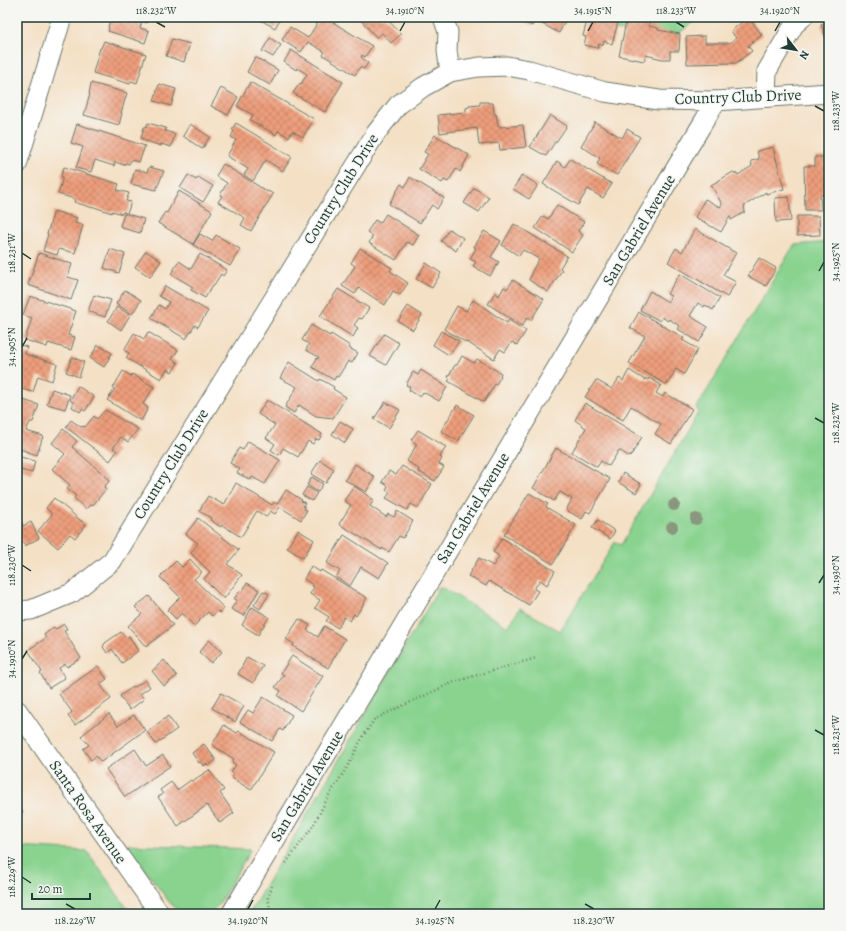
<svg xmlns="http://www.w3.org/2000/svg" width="846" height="931" font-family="Alegreya,serif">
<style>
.green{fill:#89d38f;stroke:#548862}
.building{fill:url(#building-cross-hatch)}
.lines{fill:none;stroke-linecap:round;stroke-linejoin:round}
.minor-casing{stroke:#6a7667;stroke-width:21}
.path{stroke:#6a7667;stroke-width:2.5;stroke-dasharray:1 3;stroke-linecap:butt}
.minor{stroke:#fff;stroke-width:19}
.tree{fill:#8a977f}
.ticks{fill:none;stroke:#1f3d34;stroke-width:1.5}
.labels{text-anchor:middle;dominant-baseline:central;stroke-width:3;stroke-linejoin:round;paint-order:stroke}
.street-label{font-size:16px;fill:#1f3d34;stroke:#f6f6f2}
.neatline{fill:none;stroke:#1f3d34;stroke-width:1.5}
.ticks-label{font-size:10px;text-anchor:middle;fill:#1f3d34}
</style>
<defs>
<pattern id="building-cross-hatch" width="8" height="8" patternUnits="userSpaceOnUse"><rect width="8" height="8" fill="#ee9e7b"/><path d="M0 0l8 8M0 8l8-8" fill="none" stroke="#c08266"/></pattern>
</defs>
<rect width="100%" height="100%" fill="#f6f6f2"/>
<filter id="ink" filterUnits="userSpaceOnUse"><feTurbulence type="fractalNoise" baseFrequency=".025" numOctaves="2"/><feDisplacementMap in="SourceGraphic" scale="8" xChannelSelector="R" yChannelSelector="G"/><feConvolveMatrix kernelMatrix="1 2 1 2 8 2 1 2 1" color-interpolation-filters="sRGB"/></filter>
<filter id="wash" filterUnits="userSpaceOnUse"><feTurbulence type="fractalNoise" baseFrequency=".012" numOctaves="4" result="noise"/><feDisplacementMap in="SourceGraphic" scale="16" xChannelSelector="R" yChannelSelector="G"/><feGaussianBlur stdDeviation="0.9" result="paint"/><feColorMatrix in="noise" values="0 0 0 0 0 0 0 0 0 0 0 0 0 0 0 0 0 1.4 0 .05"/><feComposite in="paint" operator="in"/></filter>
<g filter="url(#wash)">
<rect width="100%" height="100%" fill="#f4e0c5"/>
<g class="green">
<path d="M606,17H701L675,36L615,30Z"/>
<path d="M829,242V914H249L440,586L508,627L520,608L560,631L615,542L621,545L699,411L696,409L794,245Z"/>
<path d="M126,844L251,849L219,904L210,914H183L170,903Z"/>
<path d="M17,847L87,851L131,914H17Z"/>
</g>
<g id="blocks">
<g class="building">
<path d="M111,17H149L147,23L142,21L140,28L149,31L145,43L108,31L109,28L108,27Z"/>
<path d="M255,17H281L275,28Z"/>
<path d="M321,17H324L372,46L365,57L362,55L361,57L368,63L364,69L360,67L355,75L323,55L325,52L308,42L301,52L282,40L290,27L308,38Z"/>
<path d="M358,17H385L401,34L391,43L382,33L377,38Z"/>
<path d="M519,17H567L559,33L535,20L532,26L518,19Z"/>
<path d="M588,17H611L619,19L612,44L604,41L603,45L599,44L598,48L584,45L586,37L583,36Z"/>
<path d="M627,17H637L644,18V20L649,21V26L658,28V30L680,34L679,51H670V59H662L646,55L644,61L619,56Z"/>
<path d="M748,17L762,35L748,46L752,51L736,63L687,64L686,37L705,36V43H730L736,38L731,31Z"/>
<path d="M829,21V44L821,25Z"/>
<path d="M270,38L281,45L273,57L262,51Z"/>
<path d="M172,39L190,44L184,62L166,56Z"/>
<path d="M104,41L146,54L137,83L131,81L130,84L93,73L100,48H101Z"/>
<path d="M291,50L343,82L325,112L293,93L300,83L301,84L307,74L297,68L296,70L284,62Z"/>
<path d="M255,57L278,70L270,85L247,72Z"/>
<path d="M250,82L314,119L303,137L292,131L289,137L278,131L276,135L250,120L253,115L237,106Z"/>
<path d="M91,83L127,93L121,113H122L119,125L84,115L90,94H89Z"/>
<path d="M159,84L176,89L171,106L154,101Z"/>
<path d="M221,88L238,97L228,115L211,106Z"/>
<path d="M480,102H488V103H493L494,114H496L498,125L501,127L523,125L526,147L500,150L499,143L479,145L477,128L440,133L438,115L466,112V108L469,107V106L480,105Z"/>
<path d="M550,115L567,126L556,142H555L546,156L530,147Z"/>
<path d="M595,122L622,138L627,129L640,137L617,175L597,164L600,158L581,146Z"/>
<path d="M148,123L166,128L165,131L175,134L171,147L161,144V146L143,140V139L141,138L144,127H146Z"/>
<path d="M236,123L292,157L283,171L266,160L253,181L244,175L248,169L227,156L236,140L231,137L234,131L232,129Z"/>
<path d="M77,124L145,146L139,162L131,160L129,164L125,163L124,165L115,162L114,166L95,160L91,172L76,168L83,147L71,143Z"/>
<path d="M190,124L210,137L202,149L183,136Z"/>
<path d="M435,135L469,155L460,172L456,169L448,182L444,180L442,183L419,169L428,154L424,152Z"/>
<path d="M773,147L784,189L766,194V192L744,206L745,212L731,220L730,216L721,232L695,217L705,199L720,207L722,204L711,185L733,172L738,175L752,166L751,161L759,159L757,151Z"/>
<path d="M815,157H829V195H820L821,210H805L804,166H815Z"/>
<path d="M570,159L612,184L603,198L588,189L578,205L543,184L557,161L565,167Z"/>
<path d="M223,164L268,192V191L273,194L251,231L241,225L245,218L218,202L222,196L220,195L227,183L216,176Z"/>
<path d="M64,167L119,184L117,190L129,193L126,201L131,202L127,214L144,219L140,233L122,228V227L120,226L124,214L125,215L126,213L123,212L122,214L112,211V213L94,207L93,208L74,202L75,199L58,194L63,177L61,176Z"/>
<path d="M149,167L164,171L156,190L131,184L135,169L147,172Z"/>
<path d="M188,175L196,180L198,177L213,186L203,202L180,188Z"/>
<path d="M522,175L538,185L529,199L513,189Z"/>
<path d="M410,177L444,198L437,209L432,205L420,223L389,204L401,184L405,187Z"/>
<path d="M474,188L489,197L479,212L464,203Z"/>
<path d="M179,191L212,211L193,244L158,223L165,212L167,213Z"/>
<path d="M789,197L791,221L776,222L775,198Z"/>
<path d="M557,205L584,222L578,231L583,235L572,252L535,228L543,216L548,219Z"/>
<path d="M54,211L77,218L75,223L83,225L75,253L59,249L57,255L43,251L48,234H47Z"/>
<path d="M386,214L419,235L413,245L407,242L396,260L369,243L373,236L367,232L375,220L380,223Z"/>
<path d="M797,216H819L820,235L797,236Z"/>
<path d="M514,224L567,256L560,268L562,270L548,292L529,280L532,274L531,273L539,259L523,250L519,256L502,245Z"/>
<path d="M449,229L463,238L456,251L441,241Z"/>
<path d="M695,229L736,253L723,275L736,282L727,297L668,262L676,248L682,252Z"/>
<path d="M484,231L501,241L491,257L499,262L490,276L473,266L476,262L470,259L476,248L474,247Z"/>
<path d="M200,234L212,241L216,235L240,249L230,266L193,245Z"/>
<path d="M360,248L392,268L390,271L408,283L400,295L393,291L385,305L359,288L355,294L342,286L355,266L351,263Z"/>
<path d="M110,249L125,254L119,273L104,268Z"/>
<path d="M146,251L161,261L150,277L135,267Z"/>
<path d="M39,253L72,264L68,277L78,280L71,300L28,285Z"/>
<path d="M200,254L227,270L223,276L221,274L214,285H213L205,298L191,290L193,287L171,274L179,261L191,269Z"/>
<path d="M759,258L776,268L766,286L748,276Z"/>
<path d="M426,263L441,273L432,288L416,279Z"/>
<path d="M680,274L720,298L713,310L705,305L704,307L698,303L690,316L708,327L699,342L678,329L680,326L669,319L668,321L662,317L660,321L640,310L650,291L668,302L671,296L667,294Z"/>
<path d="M513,280L544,299L531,320L527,318L522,326L488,304L495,292L499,296L504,287L507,289Z"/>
<path d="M165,286L208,311L198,327L195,325L186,339L151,318L159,305L165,309L169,302L159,296Z"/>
<path d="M338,289L369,308L362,319L359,318L354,325L358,328L353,337L320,316Z"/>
<path d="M125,290L141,300L132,314L116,304Z"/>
<path d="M94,295L111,300L105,317L88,311Z"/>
<path d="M30,296L76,311L68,335L75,337L71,350L48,343L47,347L25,340L32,318L23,315Z"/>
<path d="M473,300L507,323L509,320L526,331L517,345L512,342L505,352L500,349L494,359L467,342V343L444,329L457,306L466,311Z"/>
<path d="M408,306L422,315L413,330L398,321Z"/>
<path d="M117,307L130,315L121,330L108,321Z"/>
<path d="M639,312L684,338L682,340L698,349L684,374L676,369L667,385L629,363L645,336L630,328Z"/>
<path d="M311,325L330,336L331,334L350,346L349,348L358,353L352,363L348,361L338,377L336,376L334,380L312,367L317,358L318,359L319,357L306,350L309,344L302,340Z"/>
<path d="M441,331L459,341L449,355L433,345Z"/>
<path d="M148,332L178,350L172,359L178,363L172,372L167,369L161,379L126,358L129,353L124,350L134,333L144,339Z"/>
<path d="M384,334L399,343L386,365L370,356Z"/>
<path d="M17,344L27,347L25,354L57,364L52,381L38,376L33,392L17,388Z"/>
<path d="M98,345L112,353L104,367L90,358Z"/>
<path d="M462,356L474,363L477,359L501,373L500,375L501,376L496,384H495L484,402L448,381L450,379L448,377L455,365H457Z"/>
<path d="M72,357L84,362L79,377L66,372Z"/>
<path d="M289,362L319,381L320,379L334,387L333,389L346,397L333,418L316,416L299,405L294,413L285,407L297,387L280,378Z"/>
<path d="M421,370L447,387L439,401L423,392L420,397L409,390L410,387L406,385L413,372L418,375Z"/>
<path d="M629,370L645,380V378L648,380L649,378L661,385L656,393L663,397L665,393L692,409L671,444L655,434L661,424L631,406L623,420L585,397L596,380L612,389L619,378L623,381Z"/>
<path d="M123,371L131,376L132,374L154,387L143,404L148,408L141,421L107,400L115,389L113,388Z"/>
<path d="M78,386L94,397L85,411L82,409L80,412L72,407L74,403L70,400Z"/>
<path d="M52,389L70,395L65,409L47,404Z"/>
<path d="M17,398L39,405L33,422H30L26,431L43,436L37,455L17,448Z"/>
<path d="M267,400L322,434L319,440L316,439L313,444L308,441L298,457L283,448L279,455L271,450L275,444L266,438L275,425L258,414Z"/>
<path d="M385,402L400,410L389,428L374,419Z"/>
<path d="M585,403L642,437L630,457L619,450L609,466L601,461L597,467L572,452L586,428L575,420Z"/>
<path d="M457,405L474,415L458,441L441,431Z"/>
<path d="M105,410L138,429L128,442L121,437L113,448L117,451L110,461L66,427L71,420L81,427L84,426L85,427L94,416L97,419Z"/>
<path d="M340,421L353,429L345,443L332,434Z"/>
<path d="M63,429L77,441L72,447L110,480L104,487L106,489L92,506L90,505L86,509L74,498L76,496L67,489L70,485L52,469L65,454L52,443Z"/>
<path d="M418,430L446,447L440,457L442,458L439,464L444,467L435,481L418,471L419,469L407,461L417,444L411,440Z"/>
<path d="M248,441L280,460L265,484L252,477L251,480L237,473L240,469L230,463L239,448L243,450Z"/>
<path d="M556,448L610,479L590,513L586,511L582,519L566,510L572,499L560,492L554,501L533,488Z"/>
<path d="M17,456L35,461L32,473L17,469Z"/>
<path d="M320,460L334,469L326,483L311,474Z"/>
<path d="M355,464L375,477L366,492L345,480Z"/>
<path d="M402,466L432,484L418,508L411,504L407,510L386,498L390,493L386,490L388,486L382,482L389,471L396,475Z"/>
<path d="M623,473L641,484L636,493L618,482Z"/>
<path d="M312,477L323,484L318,492L307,485Z"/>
<path d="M236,483L272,505L274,502L277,504L286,490L302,500L301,501L305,503L303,506L305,507L304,509L307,510L301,520L280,507L275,514L270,511L266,517L257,511L241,537L222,525L221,527L210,520L211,518L199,511L208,496L224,505Z"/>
<path d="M354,486L374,500L370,506L386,517L388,514L394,517L397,511L413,521L403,538L399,536L389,552L382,548V550L339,524L351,505L344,501Z"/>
<path d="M307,487L317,493L312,501L302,495Z"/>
<path d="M529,493L548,504L546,507L576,525L553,564L504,535Z"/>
<path d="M54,498L86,525L75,538L70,534L58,548L38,531L52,514L46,508Z"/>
<path d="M19,518L23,526L31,522L39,538L25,546L17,532V519Z"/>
<path d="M198,518L239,550L227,564L242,575L224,599L204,579L210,572L191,553L198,543L186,534Z"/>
<path d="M598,520L615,531L610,539L592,528Z"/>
<path d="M298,530L314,540L303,558L287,548Z"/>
<path d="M344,535L388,563L379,578L361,567L350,586L336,577L340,571L327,563Z"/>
<path d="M502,538L555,571L547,585L540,580L534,589L538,591L529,605L489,581L486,586L468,576L479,558L493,566L499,556L493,552Z"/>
<path d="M190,559L202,572L194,579L224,608L220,613L218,611L212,616L208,612L194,626L182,613L176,619L167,610L180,597L160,577L176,561L182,567Z"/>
<path d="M311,566L320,572L321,570L367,598L356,616L354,614L350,621L344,617L338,628L326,621L329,617L315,608L320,600L310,594L314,587L312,586L313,585L304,579Z"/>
<path d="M247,583L259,590L244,616L231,609L237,600L234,599L240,591L242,592Z"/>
<path d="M263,591L269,594L260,609L254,605Z"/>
<path d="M149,596L173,625L146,647L128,626L142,614L135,607Z"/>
<path d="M252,607L269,617L258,635L242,625Z"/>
<path d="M299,619L310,625L307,630L318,637L324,626L345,639L328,668L293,646L294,644L286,639Z"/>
<path d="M64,624L67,629L64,631L81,658L67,667L65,664L59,668L65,678L49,688L40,673L42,672L28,650L46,638L44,635L54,627L56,629Z"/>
<path d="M121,632L126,638L129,636L138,651L122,663L112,649L107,653L103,647L105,643Z"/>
<path d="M209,640L222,652L211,663L199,652Z"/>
<path d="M292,656L323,676L301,711L278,696L281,691L275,687L284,675L281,673Z"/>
<path d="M247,657L263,666L253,683L238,674Z"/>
<path d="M164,660L177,676L164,686L152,671Z"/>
<path d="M98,666L107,679L100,684L111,699L75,725L68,716L72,712L59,694Z"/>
<path d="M145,680L150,687L140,694L144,699L130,710L120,696L134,686L135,687Z"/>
<path d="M221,693L244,706L235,722L212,708Z"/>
<path d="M263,697L292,715L283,731L280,729L272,741L240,722L248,710L253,713Z"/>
<path d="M109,714L118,726L134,715L145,730L101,762L96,756L91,760L83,749L89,745L81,736Z"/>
<path d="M168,716L177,729L156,744L147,732Z"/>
<path d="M224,725L237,733L239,731L274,752L251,790L232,778L234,774L231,772L236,765L232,762L234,759L212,745Z"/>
<path d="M204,744L216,760L208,766L206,764L204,766L200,762L199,763L192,753Z"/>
<path d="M135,749L146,766L163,755L170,766L125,797L106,769Z"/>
<path d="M209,770L224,790L220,793L234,813L220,823L207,805L178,826L158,797L163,794L160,790L171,782L177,790L191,780L192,781Z"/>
<path d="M17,797L21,803L18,805L23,812L17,817Z"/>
</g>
</g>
</g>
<g filter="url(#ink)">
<use href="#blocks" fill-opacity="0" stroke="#6a7667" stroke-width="1"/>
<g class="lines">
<defs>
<g id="minor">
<path d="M443,17L448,32L447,51L450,72"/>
<path d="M766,97L767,71L794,25L803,17"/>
<path d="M17,165L62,17"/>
<path d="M17,611L31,610L72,593L112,561L376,133L398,105L423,87L450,72L479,67L507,66L529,70L605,92L659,100L716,101L829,93"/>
<path d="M17,710L160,914"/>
<path d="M231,914L716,101"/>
</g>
</defs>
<use href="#minor" class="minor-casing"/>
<g class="path">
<path d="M286,863L313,826L329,795L348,766L362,738L374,720L385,714L454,682L536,658"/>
<path d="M271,914L268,898L272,886"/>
</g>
<use href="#minor" class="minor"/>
</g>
<g class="tree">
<circle cx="674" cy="505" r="6"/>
<circle cx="696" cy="519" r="6"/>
<circle cx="672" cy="527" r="6"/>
</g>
</g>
<path class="ticks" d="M156,22L165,27M676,22L684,27M400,31L405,22M588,31L593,22M775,31L780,22M815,106L824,111M22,253L31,259M819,271L824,262M22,347L27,338M815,418L824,423M22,565L31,571M819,583L824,575M22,659L27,651M815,730L824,735M22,877L31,883M66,904L75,909M585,904L594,909M248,909L253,900M435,909L440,900"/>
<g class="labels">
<g class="street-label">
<text transform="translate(738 97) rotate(-2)">Country Club Drive</text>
<text transform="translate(341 189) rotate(-58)">Country Club Drive</text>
<text transform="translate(639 230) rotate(-59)">San Gabriel Avenue</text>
<text transform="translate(171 464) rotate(-58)">Country Club Drive</text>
<text transform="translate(473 508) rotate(-59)">San Gabriel Avenue</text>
<text transform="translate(307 786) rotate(-59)">San Gabriel Avenue</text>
<text transform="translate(88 812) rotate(55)">Santa Rosa Avenue</text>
</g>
</g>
<rect width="846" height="931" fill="none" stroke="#f6f6f2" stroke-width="44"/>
<g transform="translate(796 50) rotate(121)" stroke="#f6f6f2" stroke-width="3" paint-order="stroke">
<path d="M0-3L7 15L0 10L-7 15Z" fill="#1f3d34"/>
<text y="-6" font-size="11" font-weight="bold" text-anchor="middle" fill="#1f3d34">N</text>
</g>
<path d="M32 893v6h58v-6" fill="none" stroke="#1f3d34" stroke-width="2"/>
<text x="38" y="893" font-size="12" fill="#1f3d34" stroke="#f6f6f2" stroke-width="3" paint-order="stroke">20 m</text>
<rect x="22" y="22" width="802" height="887" class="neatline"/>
<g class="ticks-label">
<text x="156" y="14">118.232°W</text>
<text x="405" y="14">34.1910°N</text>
<text x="593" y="14">34.1915°N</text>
<text x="676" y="14">118.233°W</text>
<text x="780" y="14">34.1920°N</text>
<text transform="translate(835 111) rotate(-90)" y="4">118.233°W</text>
<text transform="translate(11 253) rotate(-90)" y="4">118.231°W</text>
<text transform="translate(835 262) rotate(-90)" y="4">34.1925°N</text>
<text transform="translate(11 347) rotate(-90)" y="4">34.1905°N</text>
<text transform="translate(835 423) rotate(-90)" y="4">118.232°W</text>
<text transform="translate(11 565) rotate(-90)" y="4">118.230°W</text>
<text transform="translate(835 575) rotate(-90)" y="4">34.1930°N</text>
<text transform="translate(11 659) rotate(-90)" y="4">34.1910°N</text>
<text transform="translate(835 735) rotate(-90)" y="4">118.231°W</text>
<text transform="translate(11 877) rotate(-90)" y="4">118.229°W</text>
<text x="75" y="924">118.229°W</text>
<text x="248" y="924">34.1920°N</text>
<text x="435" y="924">34.1925°N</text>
<text x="594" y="924">118.230°W</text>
</g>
</svg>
